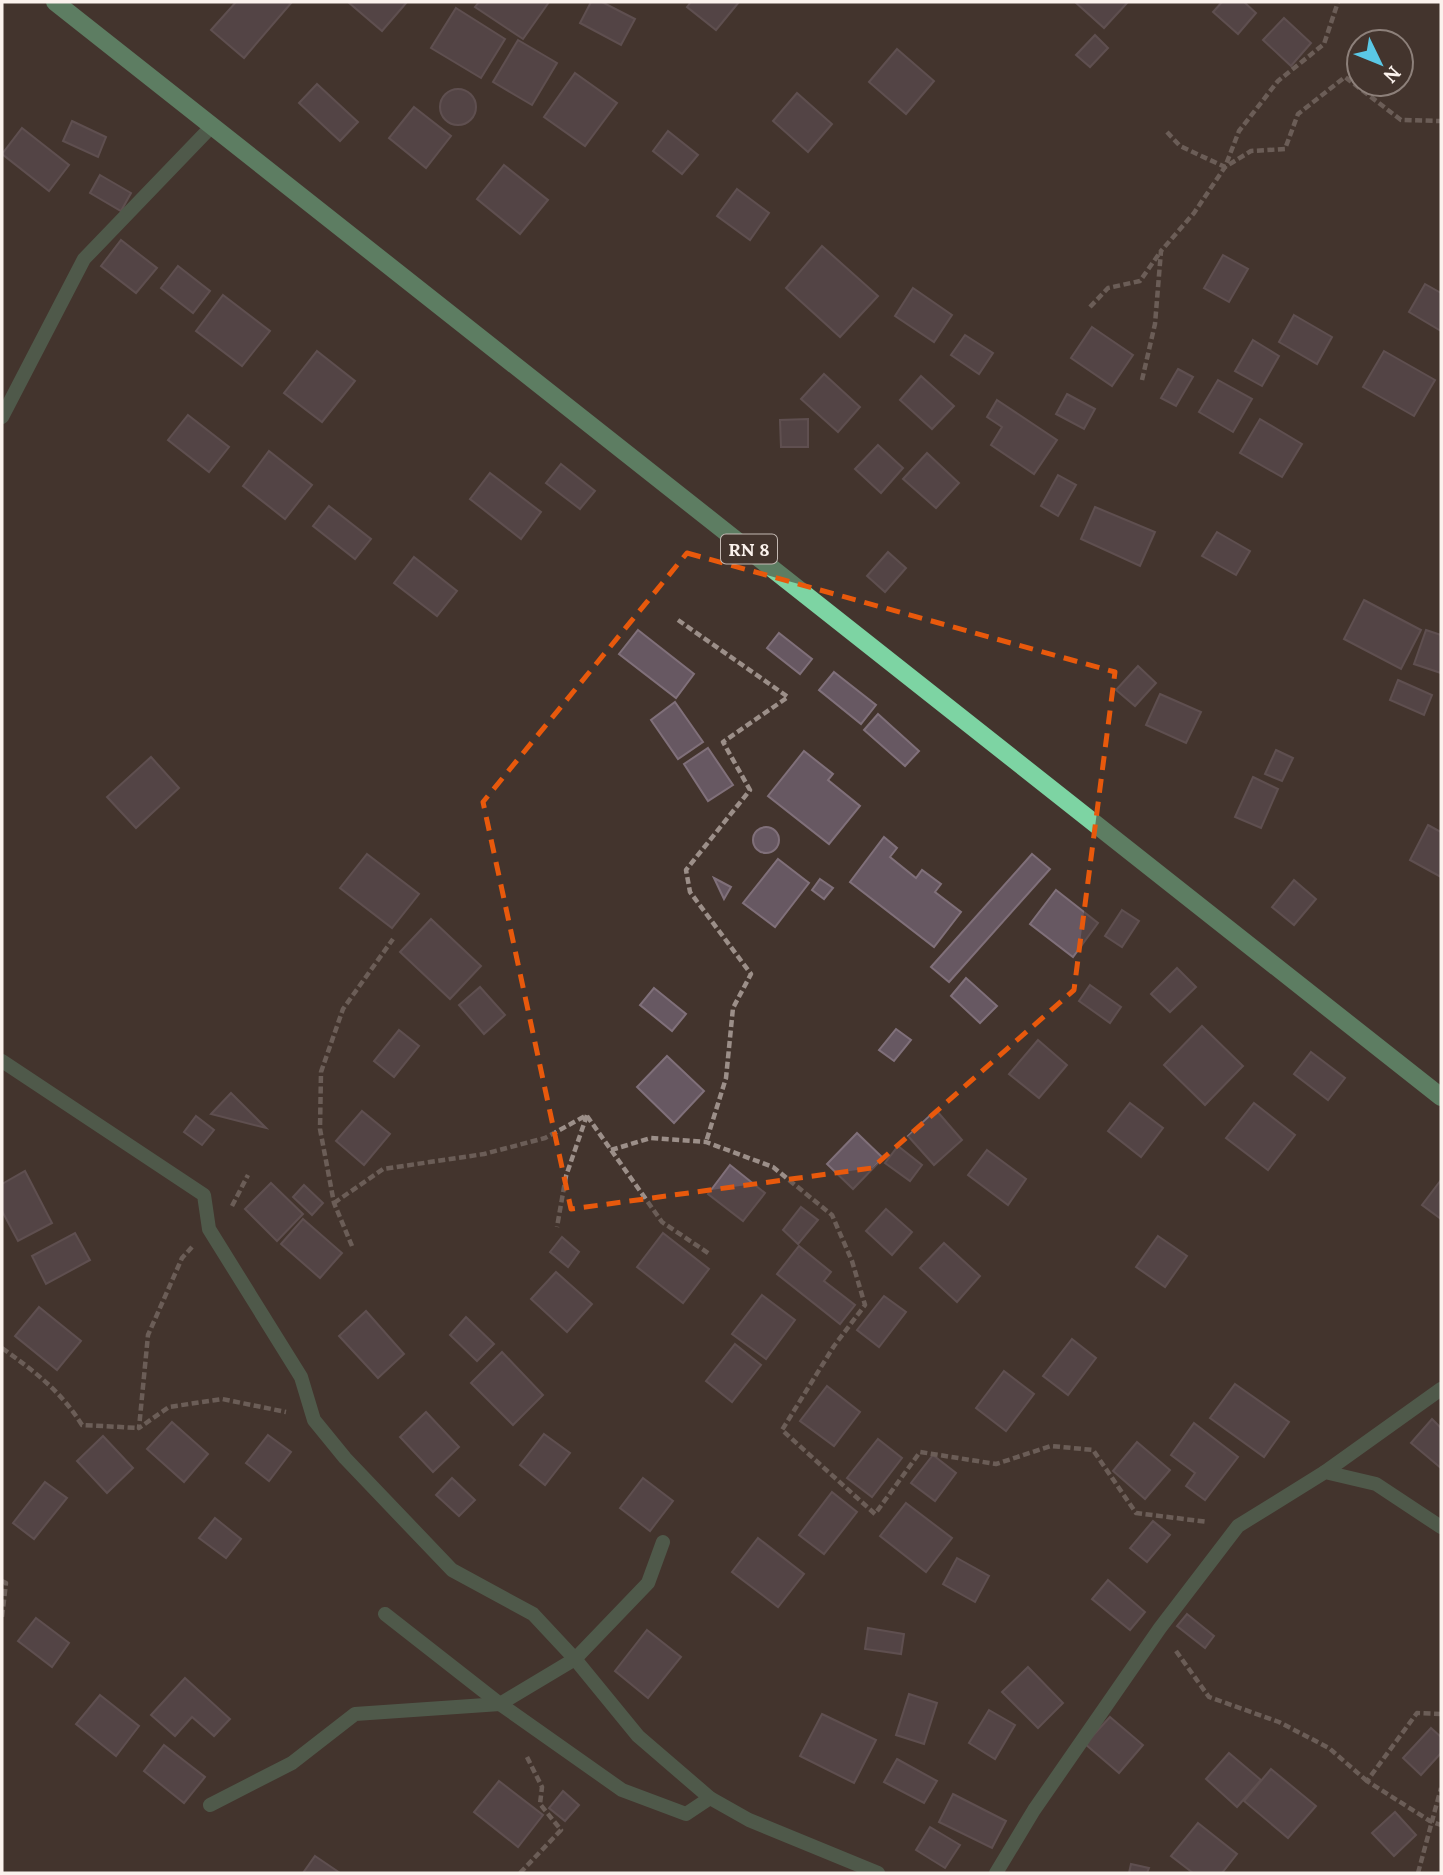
<svg xmlns="http://www.w3.org/2000/svg" width="1443" height="1875" font-family="Lora,serif">
<style>
.building{fill:#675862;stroke:#80707a;stroke-width:2}
.lines{fill:none;stroke-linecap:round;stroke-linejoin:round}
.path{stroke:#9c8f89;stroke-width:4.5;stroke-dasharray:7 3.5;stroke-linecap:butt}
.street{stroke:#5e866e;stroke-width:14}
.primary{stroke:#7dd4a3;stroke-width:18}
.marked{fill:none;stroke:#e8590c;stroke-width:5;stroke-dasharray:14 9;stroke-linejoin:round}
.labels{text-anchor:middle;dominant-baseline:central;stroke-width:5;stroke-linejoin:round;paint-order:stroke}
.shield{fill:#43342d;stroke:#c4b9b3;stroke-width:2}
.shield-label{font-size:18px;font-weight:bold;fill:#fbf2ed}
</style>
<rect width="100%" height="100%" fill="#43342d"/>
<g class="building">
<path d="M236,2H292L244,58L211,30Z"/>
<path d="M348,2H407L382,31Z"/>
<path d="M479,2H549L523,39L475,7Z"/>
<path d="M591,2H602L635,19L621,45L580,23Z"/>
<path d="M691,2H739L716,30L687,7Z"/>
<path d="M1075,2H1128L1104,28Z"/>
<path d="M1222,2H1244L1256,13L1238,34L1213,12Z"/>
<path d="M456,8L505,39L481,78L431,48Z"/>
<path d="M1284,18L1311,43L1291,66L1263,40Z"/>
<path d="M1095,35L1108,48L1090,67L1076,55Z"/>
<path d="M518,40L557,63L532,105L493,82Z"/>
<path d="M897,49L934,81L906,114L869,82Z"/>
<path d="M575,73L617,103L585,146L544,117Z"/>
<path d="M317,84L358,122L340,141L299,103Z"/>
<circle cx="458" cy="107" r="18"/>
<path d="M797,93L832,124L808,152L773,121Z"/>
<path d="M414,107L451,136L426,168L389,138Z"/>
<path d="M72,121L106,137L98,157L63,141Z"/>
<path d="M22,128L69,165L49,191L2,154Z"/>
<path d="M668,131L698,155L682,174L653,151Z"/>
<path d="M504,165L548,200L520,234L477,199Z"/>
<path d="M100,175L131,193L121,211L90,193Z"/>
<path d="M737,189L769,213L750,240L717,216Z"/>
<path d="M121,240L157,268L136,293L101,266Z"/>
<path d="M822,246L878,296L840,337L786,288Z"/>
<path d="M1223,255L1248,269L1229,302L1204,288Z"/>
<path d="M178,266L210,291L193,313L161,288Z"/>
<path d="M1425,284L1441,293V331L1409,312Z"/>
<path d="M913,288L952,315L934,342L895,316Z"/>
<path d="M223,295L270,331L242,366L196,331Z"/>
<path d="M1294,315L1332,337L1317,364L1279,342Z"/>
<path d="M1092,327L1133,355L1112,386L1071,358Z"/>
<path d="M965,335L993,353L979,374L951,355Z"/>
<path d="M1253,340L1279,356L1262,386L1235,371Z"/>
<path d="M317,351L355,381L322,422L284,393Z"/>
<path d="M1384,351L1435,380L1414,416L1363,387Z"/>
<path d="M1178,369L1193,377L1176,406L1161,398Z"/>
<path d="M824,374L860,407L838,432L801,399Z"/>
<path d="M921,376L954,406L932,429L900,400Z"/>
<path d="M1218,380L1252,399L1233,432L1199,412Z"/>
<path d="M1067,394L1095,409L1084,429L1056,414Z"/>
<path d="M997,400L1057,440L1034,474L991,445L1002,427L987,417Z"/>
<path d="M188,415L229,447L209,472L168,440Z"/>
<path d="M808,419V447H781L780,420Z"/>
<path d="M1260,419L1302,444L1282,477L1240,453Z"/>
<path d="M878,445L903,468L881,493L855,469Z"/>
<path d="M269,451L312,485L285,519L243,486Z"/>
<path d="M927,453L959,483L936,508L903,479Z"/>
<path d="M561,464L595,491L580,509L546,483Z"/>
<path d="M490,473L541,512L521,539L470,499Z"/>
<path d="M1058,475L1076,485L1058,516L1041,506Z"/>
<path d="M329,506L371,539L355,559L313,526Z"/>
<path d="M1095,507L1155,532L1140,566L1081,539Z"/>
<path d="M1217,532L1250,551L1236,575L1202,556Z"/>
<path d="M888,552L906,568L885,592L867,576Z"/>
<path d="M414,557L457,591L437,616L394,583Z"/>
<path d="M1364,600L1421,630L1401,669L1344,639Z"/>
<path d="M638,630L694,674L676,698L619,654Z"/>
<path d="M1426,630L1441,635V673L1414,664Z"/>
<path d="M779,633L812,659L800,674L767,648Z"/>
<path d="M1138,666L1156,683L1135,706L1116,690Z"/>
<path d="M834,672L876,705L861,724L819,690Z"/>
<path d="M1398,680L1432,695L1424,715L1390,700Z"/>
<path d="M1160,694L1201,712L1186,743L1146,725Z"/>
<path d="M675,702L703,742L678,759L651,720Z"/>
<path d="M878,714L919,751L905,766L864,730Z"/>
<path d="M708,748L733,785L708,801L684,764Z"/>
<path d="M1276,750L1293,758L1282,781L1265,774Z"/>
<path d="M804,751L833,774L828,780L860,806L829,844L768,796Z"/>
<path d="M151,757L179,788L136,828L107,797Z"/>
<path d="M1253,777L1278,789L1261,828L1235,817Z"/>
<path d="M1428,825L1441,832V877L1410,860Z"/>
<circle cx="766" cy="840" r="13"/>
<path d="M884,837L897,848L890,857L916,878L922,870L941,884L935,892L961,912L934,947L850,882Z"/>
<path d="M367,854L419,894L392,928L340,888Z"/>
<path d="M1032,854L1050,869L949,982L931,967Z"/>
<path d="M778,859L809,883L775,927L743,903Z"/>
<path d="M714,878L731,887L724,899Z"/>
<path d="M820,879L833,888L824,899L812,890Z"/>
<path d="M1294,880L1316,899L1294,925L1272,907Z"/>
<path d="M1056,890L1098,923L1073,957L1030,924Z"/>
<path d="M1122,910L1139,921L1122,947L1105,936Z"/>
<path d="M431,919L481,966L450,999L400,952Z"/>
<path d="M1177,968L1196,987L1170,1012L1151,994Z"/>
<path d="M966,978L997,1006L980,1023L951,996Z"/>
<path d="M1090,985L1121,1007L1110,1023L1079,1001Z"/>
<path d="M480,987L505,1015L484,1034L459,1005Z"/>
<path d="M654,988L686,1014L672,1031L640,1005Z"/>
<path d="M1202,1026L1243,1066L1205,1105L1164,1065Z"/>
<path d="M896,1029L911,1040L894,1061L879,1050Z"/>
<path d="M399,1030L419,1046L394,1077L374,1061Z"/>
<path d="M1038,1040L1067,1065L1039,1098L1009,1074Z"/>
<path d="M1311,1052L1345,1078L1328,1100L1294,1074Z"/>
<path d="M667,1056L704,1091L674,1123L637,1087Z"/>
<path d="M231,1093L266,1128L211,1114Z"/>
<path d="M1130,1103L1163,1128L1141,1157L1108,1131Z"/>
<path d="M1254,1103L1295,1135L1268,1170L1226,1138Z"/>
<path d="M936,1110L962,1140L934,1165L908,1136Z"/>
<path d="M362,1111L390,1134L364,1165L336,1141Z"/>
<path d="M196,1116L214,1130L202,1145L184,1132Z"/>
<path d="M857,1133L883,1158L853,1189L827,1164Z"/>
<path d="M898,1146L922,1165L910,1181L885,1163Z"/>
<path d="M987,1150L1026,1179L1008,1205L968,1175Z"/>
<path d="M730,1165L765,1193L743,1221L708,1194Z"/>
<path d="M25,1171L52,1223L18,1241L2,1211V1184Z"/>
<path d="M1441,1180V1219L1422,1205Z"/>
<path d="M271,1183L303,1214L277,1241L245,1209Z"/>
<path d="M304,1185L323,1203L312,1215L293,1197Z"/>
<path d="M801,1207L818,1220L798,1244L783,1230Z"/>
<path d="M886,1209L912,1232L892,1255L866,1231Z"/>
<path d="M303,1219L342,1253L320,1278L281,1244Z"/>
<path d="M75,1233L90,1260L46,1284L32,1256Z"/>
<path d="M663,1233L709,1269L683,1303L637,1267Z"/>
<path d="M1158,1236L1187,1256L1165,1287L1136,1267Z"/>
<path d="M562,1237L579,1252L568,1267L550,1252Z"/>
<path d="M944,1243L980,1276L957,1302L920,1268Z"/>
<path d="M799,1246L831,1272L824,1281L855,1305L840,1324L777,1274Z"/>
<path d="M556,1272L592,1304L567,1332L531,1299Z"/>
<path d="M762,1295L795,1320L766,1359L732,1334Z"/>
<path d="M884,1296L906,1312L879,1347L857,1330Z"/>
<path d="M39,1307L81,1341L57,1370L15,1336Z"/>
<path d="M366,1311L404,1354L378,1378L339,1336Z"/>
<path d="M466,1317L494,1344L477,1361L450,1335Z"/>
<path d="M1072,1339L1096,1358L1068,1395L1043,1376Z"/>
<path d="M735,1344L761,1365L732,1402L706,1381Z"/>
<path d="M502,1352L543,1395L513,1425L471,1383Z"/>
<path d="M1004,1371L1034,1394L1006,1431L976,1408Z"/>
<path d="M1235,1384L1289,1422L1264,1457L1210,1418Z"/>
<path d="M827,1386L860,1412L834,1446L800,1421Z"/>
<path d="M426,1412L459,1447L433,1472L400,1437Z"/>
<path d="M1432,1419L1441,1428V1468L1411,1443Z"/>
<path d="M172,1422L208,1454L184,1482L147,1449Z"/>
<path d="M1194,1423L1238,1457L1205,1500L1186,1486L1195,1473L1171,1455Z"/>
<path d="M544,1434L570,1453L545,1485L520,1465Z"/>
<path d="M268,1435L291,1452L269,1481L246,1463Z"/>
<path d="M103,1436L133,1468L107,1493L77,1461Z"/>
<path d="M878,1439L902,1458L872,1497L847,1478Z"/>
<path d="M1137,1442L1170,1470L1145,1499L1113,1471Z"/>
<path d="M933,1455L956,1473L935,1501L911,1483Z"/>
<path d="M452,1478L475,1500L459,1516L436,1495Z"/>
<path d="M643,1478L673,1501L650,1531L620,1508Z"/>
<path d="M45,1482L67,1498L34,1539L13,1523Z"/>
<path d="M832,1492L857,1512L824,1554L799,1535Z"/>
<path d="M906,1503L952,1538L926,1572L880,1536Z"/>
<path d="M215,1518L241,1539L226,1558L199,1538Z"/>
<path d="M1153,1521L1170,1535L1147,1562L1130,1548Z"/>
<path d="M758,1538L804,1574L778,1607L732,1572Z"/>
<path d="M957,1558L989,1576L975,1602L943,1584Z"/>
<path d="M1108,1580L1145,1612L1130,1630L1092,1599Z"/>
<path d="M1187,1614L1214,1636L1205,1648L1177,1626Z"/>
<path d="M36,1618L69,1643L52,1667L18,1641Z"/>
<path d="M868,1628L904,1634L901,1654L865,1649Z"/>
<path d="M647,1630L681,1657L648,1698L615,1671Z"/>
<path d="M1028,1667L1063,1703L1038,1728L1002,1692Z"/>
<path d="M185,1678L230,1719L214,1736L192,1717L175,1736L151,1715Z"/>
<path d="M909,1694L937,1703L924,1744L896,1735Z"/>
<path d="M100,1695L139,1726L116,1756L76,1724Z"/>
<path d="M989,1710L1015,1725L995,1759L969,1743Z"/>
<path d="M822,1714L876,1740L854,1783L800,1756Z"/>
<path d="M1110,1717L1143,1745L1119,1773L1085,1744Z"/>
<path d="M1431,1728L1441,1737V1753L1421,1775L1403,1758Z"/>
<path d="M164,1745L205,1777L184,1803L144,1771Z"/>
<path d="M1229,1753L1261,1780L1237,1807L1206,1779Z"/>
<path d="M897,1759L937,1781L924,1803L884,1782Z"/>
<path d="M1271,1769L1316,1806L1288,1838L1244,1801Z"/>
<path d="M499,1781L543,1815L518,1847L474,1812Z"/>
<path d="M563,1791L579,1805L565,1821L549,1808Z"/>
<path d="M953,1794L1006,1821L992,1848L939,1822Z"/>
<path d="M1395,1812L1416,1835L1394,1856L1372,1833Z"/>
<path d="M1198,1823L1237,1854L1222,1873H1193L1171,1856Z"/>
<path d="M930,1827L960,1845L945,1868L916,1850Z"/>
<path d="M315,1856L340,1873H303Z"/>
<path d="M1131,1864L1149,1868L1147,1873H1129Z"/>
</g>
<g class="lines">
<g class="path">
<path d="M1167,132L1180,146L1225,167L1239,131L1278,81L1324,44L1338,2"/>
<path d="M1090,307L1108,288L1140,281L1161,251"/>
<path d="M1142,380L1155,324L1161,251L1194,213L1225,167L1251,151L1285,149L1298,114L1345,77L1401,120L1441,121"/>
<path d="M678,620L788,697L723,742L750,790L686,870L690,892L751,974L733,1008L726,1078L706,1142"/>
<path d="M587,1116L662,1222L711,1255"/>
<path d="M611,1150L651,1138L706,1142L773,1167L832,1215L852,1261L865,1305L834,1346L782,1430L875,1514L920,1452L996,1464L1051,1446L1093,1450L1136,1513L1208,1522"/>
<path d="M334,1203L383,1169L484,1154L545,1138L587,1115L566,1176L557,1227"/>
<path d="M232,1206L248,1175"/>
<path d="M352,1246L334,1203L320,1129L321,1072L343,1009L393,939"/>
<path d="M192,1247L182,1258L148,1335L139,1428L169,1407L222,1399L286,1412"/>
<path d="M2,1348C35,1372 60,1390 82,1425L139,1428"/>
<path d="M2,1581L6,1583L2,1617"/>
<path d="M1176,1651L1209,1697L1279,1722L1329,1748L1367,1781"/>
<path d="M1441,1714L1417,1713L1367,1781L1430,1821L1441,1825"/>
<path d="M520,1873L561,1830L540,1804L542,1787L526,1755"/>
<path d="M1418,1873L1441,1788"/>
</g>
<g class="street">
<path d="M2,417L84,259L213,125"/>
<path d="M2,1061L204,1195L209,1229L301,1377L314,1420L345,1458L452,1570L533,1614L575,1659L638,1736L710,1798L749,1820L878,1873"/>
<path d="M1325,1472L1441,1389"/>
<path d="M385,1614L500,1704L622,1790L686,1814L710,1798"/>
<path d="M210,1805L292,1763L355,1714L500,1704L575,1659L648,1583L663,1542"/>
<path d="M996,1873L1034,1810L1160,1628L1238,1526L1325,1472L1376,1484L1441,1527"/>
</g>
<path class="primary" d="M55,2L1441,1097"/>
</g>
<path d="M0 0H1443V1875H0ZM687,553L1115,672L1074,990L872,1168L571,1209L483,802Z" fill="#43342d" fill-opacity=".55" fill-rule="evenodd"/>
<path class="marked" d="M687,553L1115,672L1074,990L872,1168L571,1209L483,802Z"/>
<g class="labels">
<rect class="shield" x="721" y="534.5" width="56" height="29" rx="5"/>
<g class="shield-label">
<text x="749" y="549">RN 8</text>
</g>
</g>
<rect width="1443" height="1875" fill="none" stroke="#fbf2ed" stroke-width="7"/>
<g transform="translate(1380 63) rotate(133)"><circle r="33" fill="#43342d" stroke="#8d807a" stroke-width="2"/>
<path d="M0-5L12 26L0 18L-12 26Z" fill="#5ac8e6"/>
<text y="-10" font-size="19" font-weight="bold" text-anchor="middle" fill="#fbf2ed">N</text>
</g>
</svg>
